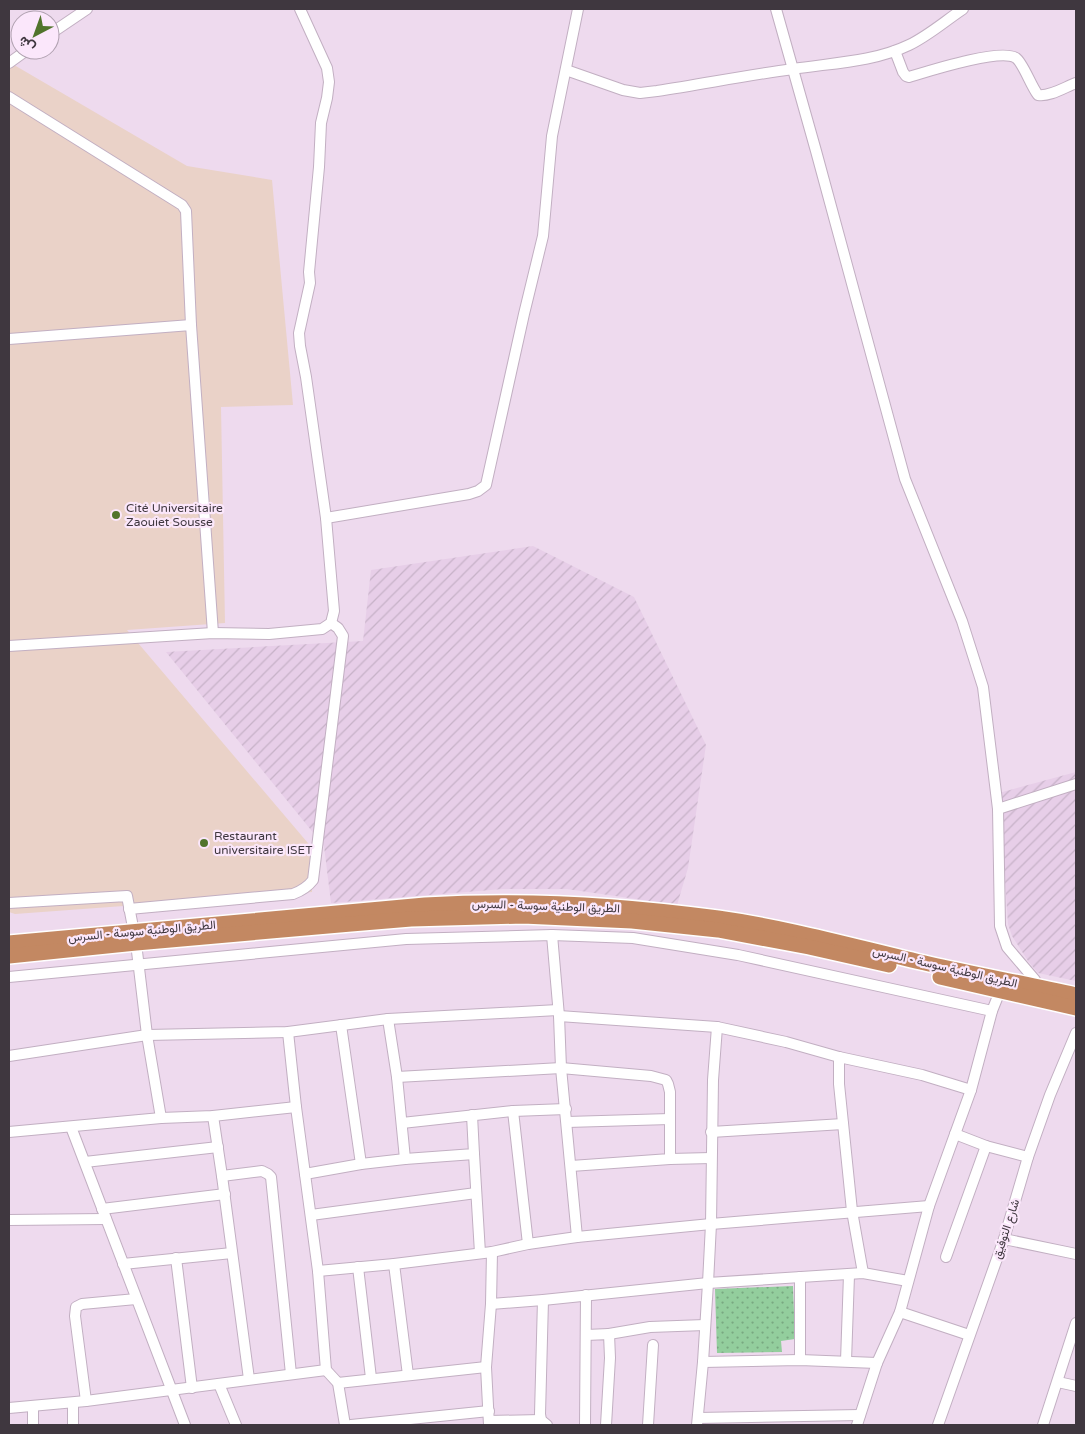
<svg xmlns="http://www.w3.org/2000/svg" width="1085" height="1434" font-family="'Varela Round',Vazirmatn,sans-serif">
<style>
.industrial{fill:url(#industrial-furrows)}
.education{fill:#ead2c8}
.park{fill:url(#park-dots)}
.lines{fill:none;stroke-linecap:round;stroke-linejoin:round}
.minor-casing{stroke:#c2afc2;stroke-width:12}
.highway-casing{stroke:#fff;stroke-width:18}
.minor{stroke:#fff;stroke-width:10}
.highway{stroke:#c38862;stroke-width:15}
.poi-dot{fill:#51742c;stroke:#fbe7fb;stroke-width:2}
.labels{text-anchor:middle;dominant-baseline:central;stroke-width:4.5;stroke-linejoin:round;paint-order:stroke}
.poi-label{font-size:12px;fill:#3f373f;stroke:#fbe7fb;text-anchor:start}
.street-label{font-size:12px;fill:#3f373f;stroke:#fbe7fb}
</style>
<defs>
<pattern id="industrial-furrows" width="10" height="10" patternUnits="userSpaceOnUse" patternTransform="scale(1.25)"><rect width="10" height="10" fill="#e7cee8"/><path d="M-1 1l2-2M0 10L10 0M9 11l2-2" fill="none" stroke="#c7b2c8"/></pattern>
<pattern id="park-dots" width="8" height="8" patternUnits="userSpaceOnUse" patternTransform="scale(1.25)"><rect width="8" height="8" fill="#93ce9d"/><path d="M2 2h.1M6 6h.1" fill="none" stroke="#79a881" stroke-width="1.8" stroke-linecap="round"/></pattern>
</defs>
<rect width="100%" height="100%" fill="#eedaee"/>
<g class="industrial">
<path d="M533,546L634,597L706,745L688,868L677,905L567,889H503L331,903L324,846L166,652L363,641L371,570Z"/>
<path d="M1076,772V981L1038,973L1028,961L1012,936L1008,924L999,793Z"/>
</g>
<path class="education" d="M9,62L187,166L272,180L293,405L221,407L225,623L127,630L313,849L312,892L15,914L9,912Z"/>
<path class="park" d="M793,1286L795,1339L781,1341L782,1352L717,1353L715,1289Z"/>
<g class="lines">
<defs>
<g id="minor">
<path d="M776,9L816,151L905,479L962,621L983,687L998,809L1000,926L1007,947L1035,980L1036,987"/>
<path d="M50,34L87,9"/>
<path d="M895,51L903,72L906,76L909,77C929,71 1000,48 1016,58C1023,63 1031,86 1038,95C1050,97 1065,87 1076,83"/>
<path d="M9,63L27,50"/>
<path d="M566,70L623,90L640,93L657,91C703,84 748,75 793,69C831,63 874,62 909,45C928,36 945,21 963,9"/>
<path d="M9,97L182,205L186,211L191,325"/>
<path d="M9,339L191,325L213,633"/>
<path d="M326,518L469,494L478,491L486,485L524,314L543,236L552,136L578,9"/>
<path d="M9,646L213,633L269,634L322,629L331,623L334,611L326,518L306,377L300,346L299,333L310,283L309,272L319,167L321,123L327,98L329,82L327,68L300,9"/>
<path d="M998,809L1076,784"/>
<path d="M9,903L127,896L136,943L147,1035L161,1118"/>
<path d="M129,909L293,894C301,891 307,888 313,880L343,636L338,628L331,623"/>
<path d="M552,935L559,1016L561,1068L577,1237"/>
<path d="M9,977L406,939L552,935L633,938L738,955L992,1011"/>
<path d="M559,1016L717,1027L786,1042L839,1057L922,1075L971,1090"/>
<path d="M388,1019L397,1077L405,1159"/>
<path d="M341,1025L361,1164"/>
<path d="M288,1032L296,1107L318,1271L326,1370L338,1383L345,1425"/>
<path d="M9,1056L147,1035L288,1032L388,1019L558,1010"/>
<path d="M839,1057V1084L852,1211L863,1273"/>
<path d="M397,1077L561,1068L651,1076L666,1080L668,1084L670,1092V1159L571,1166"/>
<path d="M513,1111L528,1244"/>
<path d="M213,1116L222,1176L249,1379"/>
<path d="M567,1122L670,1119"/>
<path d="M402,1123L513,1111L566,1109"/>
<path d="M71,1127L185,1425"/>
<path d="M9,1132L161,1118L213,1116L296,1107"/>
<path d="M711,1132L843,1124"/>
<path d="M955,1134L986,1146L1028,1157"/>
<path d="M474,1154L480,1253"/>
<path d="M670,1159L711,1158"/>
<path d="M85,1162L218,1147"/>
<path d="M305,1174L361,1164L405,1159L474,1154L472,1115"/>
<path d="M222,1176L262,1171L268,1174L271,1177L291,1374"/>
<path d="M102,1209L225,1194"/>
<path d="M311,1215L476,1193"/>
<path d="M9,1220L106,1219"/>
<path d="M1004,1239L1076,1254"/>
<path d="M946,1257L986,1146"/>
<path d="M176,1258L192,1388"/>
<path d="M123,1264L232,1253"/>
<path d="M394,1264L408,1375"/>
<path d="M358,1267L371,1378"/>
<path d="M318,1271L394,1264L492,1252L528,1244L577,1237L711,1224L929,1206"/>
<path d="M543,1300L540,1414L541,1420L547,1425"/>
<path d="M491,1304L543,1300L708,1283L863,1273L908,1281"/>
<path d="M900,1312L969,1335"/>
<path d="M609,1334L650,1327L705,1325"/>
<path d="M586,1335L609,1334L610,1358L606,1425"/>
<path d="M800,1360V1277"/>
<path d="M846,1361L849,1275"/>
<path d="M703,1362L800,1360L877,1363"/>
<path d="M1058,1382L1076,1386"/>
<path d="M338,1383L486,1367"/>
<path d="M219,1384L236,1425"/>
<path d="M86,1401L75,1316L76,1307L82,1304L136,1299"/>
<path d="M73,1403V1425"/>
<path d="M33,1406V1425"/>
<path d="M9,1408L86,1401L326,1370"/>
<path d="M698,1418L860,1415"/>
<path d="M489,1421L541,1420"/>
<path d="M351,1425L489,1411"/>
<path d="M489,1425L486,1367L491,1304L492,1252"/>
<path d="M585,1425L586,1295"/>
<path d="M648,1425L653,1345"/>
<path d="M697,1425L703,1362L708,1283L711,1224L713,1080L717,1027"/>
<path d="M857,1425L877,1363L900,1312L929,1206L971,1090L992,1011L1000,991"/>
<path d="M938,1425L1004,1239L1028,1157L1050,1095L1076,1033"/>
<path d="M1043,1425L1076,1323"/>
</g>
<g id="highway">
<path d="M9,943L425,905C523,899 622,905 718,918C790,928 859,948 929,964C978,975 1027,984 1076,995"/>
<path d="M9,956L136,943L351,924L411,919L523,916L632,921L718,930L809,947L889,965"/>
<path d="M940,977L1076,1008"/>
</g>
</defs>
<use href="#minor" class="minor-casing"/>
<use href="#highway" class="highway-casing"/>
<use href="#minor" class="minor"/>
<use href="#highway" class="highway"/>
</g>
<g class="poi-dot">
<circle cx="116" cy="515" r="5"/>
<circle cx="204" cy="843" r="5"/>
</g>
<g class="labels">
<g class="poi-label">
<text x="126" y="508">Cité Universitaire<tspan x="126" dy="14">Zaouiet Sousse</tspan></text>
<text x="214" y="836">Restaurant<tspan x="214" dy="14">universitaire ISET</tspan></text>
</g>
<g class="street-label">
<text transform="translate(546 906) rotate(2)">الطريق الوطنية سوسة - السرس</text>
<text transform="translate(142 931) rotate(-5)">الطريق الوطنية سوسة - السرس</text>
<text transform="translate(945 967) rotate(13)">الطريق الوطنية سوسة - السرس</text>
<text transform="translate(1006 1229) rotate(-72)">شارع التوفيق</text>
</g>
</g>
<rect width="1085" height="1434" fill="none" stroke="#3f373f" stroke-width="20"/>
<g transform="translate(35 35) rotate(221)"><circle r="24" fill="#fbe7fb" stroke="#b0a1b0"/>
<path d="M0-4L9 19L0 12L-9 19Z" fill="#51742c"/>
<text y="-8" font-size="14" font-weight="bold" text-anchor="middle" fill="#3f373f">ش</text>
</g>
</svg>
